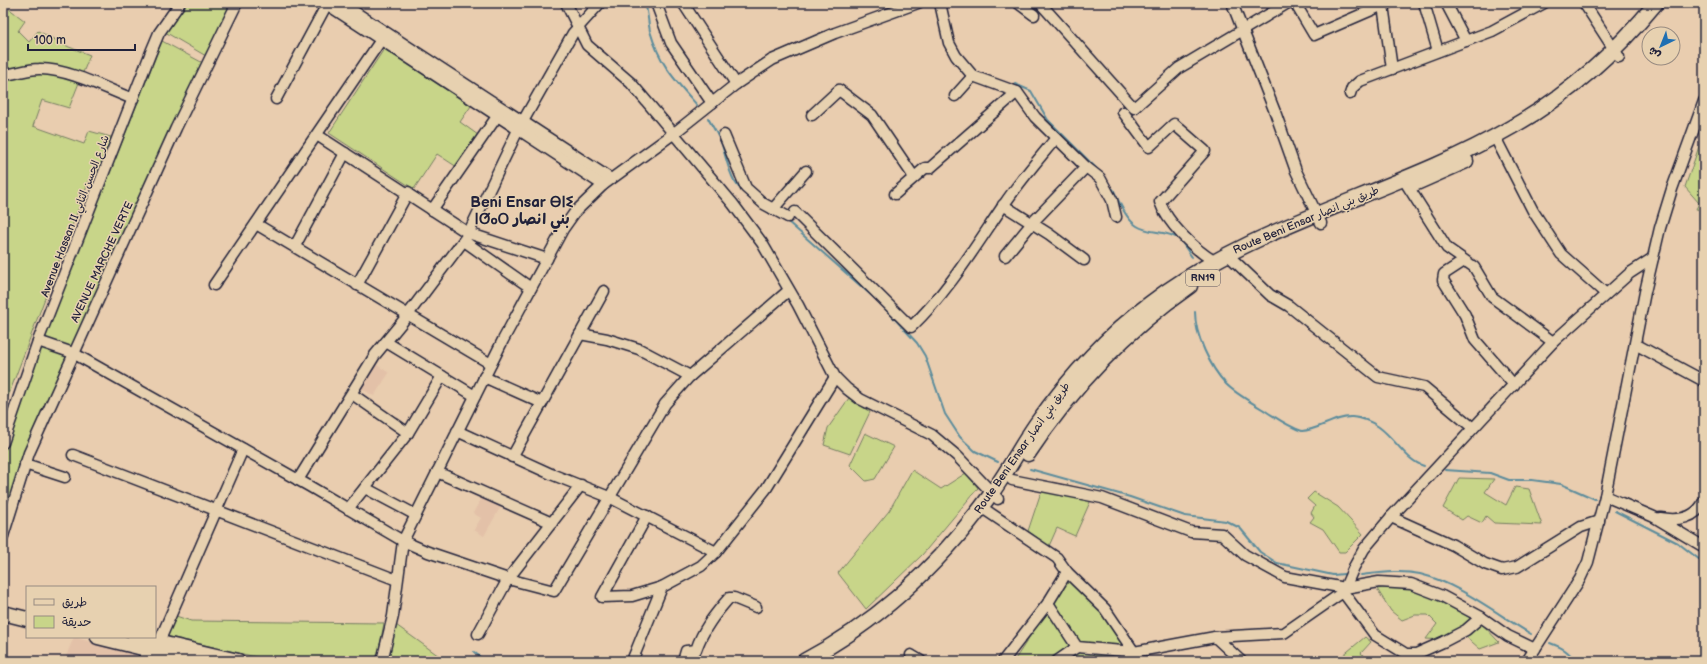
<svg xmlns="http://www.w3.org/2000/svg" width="1707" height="664" font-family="'Balsamiq Sans','Playpen Sans Arabic','Noto Sans Tifinagh',sans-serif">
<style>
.built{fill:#e3c1a8}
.green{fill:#c8d589;stroke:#757c62}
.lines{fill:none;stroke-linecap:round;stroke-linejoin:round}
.stream{stroke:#5c8c9c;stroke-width:2}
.minor-casing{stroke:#22223b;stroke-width:13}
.highway-casing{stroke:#22223b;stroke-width:17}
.minor{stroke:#e7d1b0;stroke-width:10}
.highway{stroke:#e7d1b0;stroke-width:14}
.labels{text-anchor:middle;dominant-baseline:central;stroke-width:3;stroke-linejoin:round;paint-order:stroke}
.shield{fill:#e7d1b0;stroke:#5d565e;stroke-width:1}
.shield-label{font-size:10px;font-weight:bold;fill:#22223b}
.street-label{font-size:11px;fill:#22223b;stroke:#e7d1b0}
.district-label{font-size:15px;font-weight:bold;fill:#22223b;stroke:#e7d1b0}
</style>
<rect width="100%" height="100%" fill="#e9cdaf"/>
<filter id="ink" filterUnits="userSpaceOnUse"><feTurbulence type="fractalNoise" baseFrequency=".025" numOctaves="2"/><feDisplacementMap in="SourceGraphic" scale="8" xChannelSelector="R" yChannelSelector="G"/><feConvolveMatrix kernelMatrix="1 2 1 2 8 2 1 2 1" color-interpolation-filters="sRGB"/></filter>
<g filter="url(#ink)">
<g class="built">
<path d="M374,363L389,373L374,396L359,387Z"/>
<path d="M483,496L501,506L484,536L474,530L481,518L473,513Z"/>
<path d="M74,637L94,643L96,641L137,653L133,661H64Z"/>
</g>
<g class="green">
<path d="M187,3H232L206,56L165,32Z"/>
<path d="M3,4L25,21L18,31L29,42L38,31L69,47L90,55L69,108L42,100L33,126L84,144L89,131L111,137L99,174L92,173L3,410Z"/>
<path d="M162,41L203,63L71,348L44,339Z"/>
<path d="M384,49L471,106L460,122L478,135L457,167L437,154L414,189L329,133Z"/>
<path d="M1704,132V210L1696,209L1699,203L1685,187Z"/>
<path d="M41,345L69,355L3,523V455Z"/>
<path d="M849,398L870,412L850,454L824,445L828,428Z"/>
<path d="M865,433L894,447L875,479L866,481L850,465Z"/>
<path d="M912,470L941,489L966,473L978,488L922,555L866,609L838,573L889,511Z"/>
<path d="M1459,478L1494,479L1485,492L1506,505L1515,487L1529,489L1542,525L1494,523L1486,516L1482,523L1467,516L1462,520L1443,508Z"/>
<path d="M1068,485L1094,493L1075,536L1057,528L1049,546L1028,531L1040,495L1049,486Z"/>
<path d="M1314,492L1338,507L1363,534L1345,552H1339L1323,529L1310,522L1314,517L1311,513L1315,506L1307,499Z"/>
<path d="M1067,579C1093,603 1118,627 1130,661H1014Z"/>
<path d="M1402,585L1431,594L1480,622L1499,642L1480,649L1464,635L1445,640L1426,639L1437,624L1428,615H1415L1402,620L1391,611L1377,589Z"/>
<path d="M176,616L191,621L384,623L377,661H273L166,636Z"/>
<path d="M396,625L446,661H388Z"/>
<path d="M1365,637L1371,642L1361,653L1368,661H1336Z"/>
</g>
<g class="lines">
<g class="stream">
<path d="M645,3C648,12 648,22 650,31C660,65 674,79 697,105"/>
<path d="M1015,84L1031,91L1048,120L1102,174"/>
<path d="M708,118C712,126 719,136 722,145C730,171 730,184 754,201"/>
<path d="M1113,189C1119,201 1125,218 1137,226C1149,234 1167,230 1179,239C1184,244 1188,252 1192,257"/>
<path d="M787,221L880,303L917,343L925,356L945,414L960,437L975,451L998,462"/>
<path d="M1195,312C1195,335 1210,367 1226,384C1237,395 1253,403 1267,412C1278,419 1289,427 1302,431C1319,430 1335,416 1352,417C1390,420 1398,458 1424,466"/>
<path d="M1030,469L1130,497L1185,516L1226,521L1240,528L1260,552L1277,563L1333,575L1344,574"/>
<path d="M1445,470L1490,473L1509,480H1532L1561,484L1595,499"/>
<path d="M1615,511L1678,543L1704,563"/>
<path d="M1361,575C1380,573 1401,570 1420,574C1458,583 1497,614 1531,634"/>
<path d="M1550,643C1561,647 1569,651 1575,661"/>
<path d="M474,652L485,661"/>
</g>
<defs>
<g id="minor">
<path d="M325,3L603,185"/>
<path d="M341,3L611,179"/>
<path d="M566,3L587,45L631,83L733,204L762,243L798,305L835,377L847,389L860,399L932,435L957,456L998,499"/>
<path d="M656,3L671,43L712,103"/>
<path d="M683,3L736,84"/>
<path d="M940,3L949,43L956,56L973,76L1017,92L1035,117L1086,167L1100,178L1112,200L1116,217"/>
<path d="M1018,3L1034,15"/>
<path d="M1040,3L1134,108L1179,68L1288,3"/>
<path d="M1232,3L1275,112L1296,171L1321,223"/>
<path d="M1295,3L1314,35L1388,3"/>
<path d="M1424,3L1438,51"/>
<path d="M1446,3L1466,41"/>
<path d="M1584,3L1619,57"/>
<path d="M1383,5L1392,69"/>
<path d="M3,75C15,74 27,69 39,69C66,68 107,89 133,99"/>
<path d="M1350,94L1352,88L1360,81L1492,31L1544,3"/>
<path d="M955,96L973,76"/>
<path d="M276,99L327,4"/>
<path d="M1123,112L1149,147L1174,124L1205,151L1160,202C1167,223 1195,250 1214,261"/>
<path d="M812,115L839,90L872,115L914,177"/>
<path d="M317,135L468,233L547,259"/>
<path d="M724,135L746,188L764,204L788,217"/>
<path d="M1495,137L1533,211L1561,254L1606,294"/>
<path d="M1404,180L1447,248L1474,267L1492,297L1553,342"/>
<path d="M895,194L925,168H930L1017,92"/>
<path d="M1003,205L1049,234L1084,260"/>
<path d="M773,209L806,171"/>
<path d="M432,210L498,115"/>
<path d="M795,212L911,327C948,292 975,247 1003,206C1019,182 1038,160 1056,138"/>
<path d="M256,224L491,364"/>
<path d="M464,241L531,288"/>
<path d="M295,246L345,153"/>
<path d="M1227,254L1270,295L1289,306L1378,377L1424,387L1473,428"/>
<path d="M1005,256L1033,222L1086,167"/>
<path d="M1464,261L1444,274L1443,280L1465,315L1475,340L1514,385"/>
<path d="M214,285L385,34"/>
<path d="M357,285L408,192"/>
<path d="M580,334L607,339L639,349L690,376"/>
<path d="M38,341L73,353L309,486L403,541L428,552L508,579L554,591L665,404L689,377L788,291"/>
<path d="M386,342L475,396"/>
<path d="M1635,344L1704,381"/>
<path d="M484,377L542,403"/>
<path d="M352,394L408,433L442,376"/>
<path d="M457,431L551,474L609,497L716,552"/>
<path d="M3,443L38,341L151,52L159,33L180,3"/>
<path d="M73,455L397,580"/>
<path d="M512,457L604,291"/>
<path d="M25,464L65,477"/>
<path d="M437,472L552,523"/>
<path d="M298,480L375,355L403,321L467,236L518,130L573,33L600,3"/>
<path d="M1012,480L1102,498L1191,532L1222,534L1245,555L1285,577L1345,588L1379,582L1411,584L1442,596L1481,617L1508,636L1535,649"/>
<path d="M365,488L416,515"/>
<path d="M1605,496L1654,517L1704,547"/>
<path d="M981,507L1057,558L1067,572L1105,609L1134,652L1137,661"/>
<path d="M348,509L408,433"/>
<path d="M647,516L602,597L632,596L662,587"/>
<path d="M1391,517L1453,545L1485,564L1502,570L1517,567L1581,527L1599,521"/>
<path d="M1660,518C1677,521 1696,519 1704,501"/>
<path d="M3,536L29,453L176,128L237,3"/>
<path d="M1343,592L1354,567L1364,549L1391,517L1553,342L1630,273L1653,258"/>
<path d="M1048,603L1067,572"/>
<path d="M478,634L508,579L581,485"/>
<path d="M1215,637L1241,661"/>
<path d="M159,642L243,449"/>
<path d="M911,655L921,661"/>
<path d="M143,661L151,645"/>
<path d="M382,661L393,616L403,541L503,340L563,229L575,212L603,185L673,134L736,84L772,60L835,33L918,3"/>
<path d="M632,661L662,587L701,566L716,552L766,489L835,377"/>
<path d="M683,661L686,651L696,650C703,629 715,614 729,598H734L756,607"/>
<path d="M1003,661L1048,603L1077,647L1134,652L1215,637L1284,633L1343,592L1375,635L1406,654H1416L1443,642L1466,630L1481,617"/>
<path d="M1057,661L1077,647"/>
<path d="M1527,661L1580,579L1588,562L1605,496L1645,292L1660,228L1672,189L1704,101"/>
</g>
<g id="highway">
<path d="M1414,184L1466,161"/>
<path d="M1028,454C1071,389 1125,331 1190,286"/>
<path d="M3,613L27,619"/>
<path d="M98,637L195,661"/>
<path d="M135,637L238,661"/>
<path d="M804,661C880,621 941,563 991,494C1008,471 1020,447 1036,424C1068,379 1105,337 1149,304C1257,221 1394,195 1510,128C1566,97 1615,53 1656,3"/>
</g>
</defs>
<use href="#minor" class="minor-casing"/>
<use href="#highway" class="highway-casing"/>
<use href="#minor" class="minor"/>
<use href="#highway" class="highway"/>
</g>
</g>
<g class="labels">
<rect class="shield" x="1186" y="270" width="34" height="16" rx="3"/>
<g class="shield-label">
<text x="1203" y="278">RN19</text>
</g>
<g class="street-label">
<text transform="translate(75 216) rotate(-69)">Avenue Hassan II شارع الحسن الثاني</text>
<text transform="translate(1306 220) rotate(-23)">Route Beni Ensar طريق بني انصار</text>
<text transform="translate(102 262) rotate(-65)">AVENUE MARCHE VERTE</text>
<text transform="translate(1022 448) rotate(-55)">Route Beni Ensar طريق بني انصار</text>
</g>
<g class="district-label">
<text x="522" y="202">Beni Ensar ⴱⵏⵉ<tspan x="522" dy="17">ⵏⵚⴰⵔ بني انصار</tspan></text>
</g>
</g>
<rect width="1707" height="664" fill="none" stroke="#e7d1b0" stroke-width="16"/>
<rect x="8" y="8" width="1691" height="648" fill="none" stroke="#22223b" stroke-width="1.5" filter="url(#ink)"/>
<rect x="26" y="586" width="130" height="52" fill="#e7d1b0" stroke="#988b81"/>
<rect x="34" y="599" width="20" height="6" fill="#e7d1b0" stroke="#988b81"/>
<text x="62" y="606" font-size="12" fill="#22223b">طريق</text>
<rect x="34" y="616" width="20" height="12" fill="#c8d589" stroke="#988b81"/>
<text x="62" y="626" font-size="12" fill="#22223b">حديقة</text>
<g transform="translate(1661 46) rotate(223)"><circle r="19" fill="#e7d1b0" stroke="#988b81"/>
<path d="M0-3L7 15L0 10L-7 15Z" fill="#1f6fb2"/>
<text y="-6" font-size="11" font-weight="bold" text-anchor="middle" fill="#22223b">ش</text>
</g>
<path d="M28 44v6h107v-6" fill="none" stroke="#22223b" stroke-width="2"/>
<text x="34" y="44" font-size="12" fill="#22223b" stroke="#e7d1b0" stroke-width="3" paint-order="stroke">100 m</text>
</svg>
